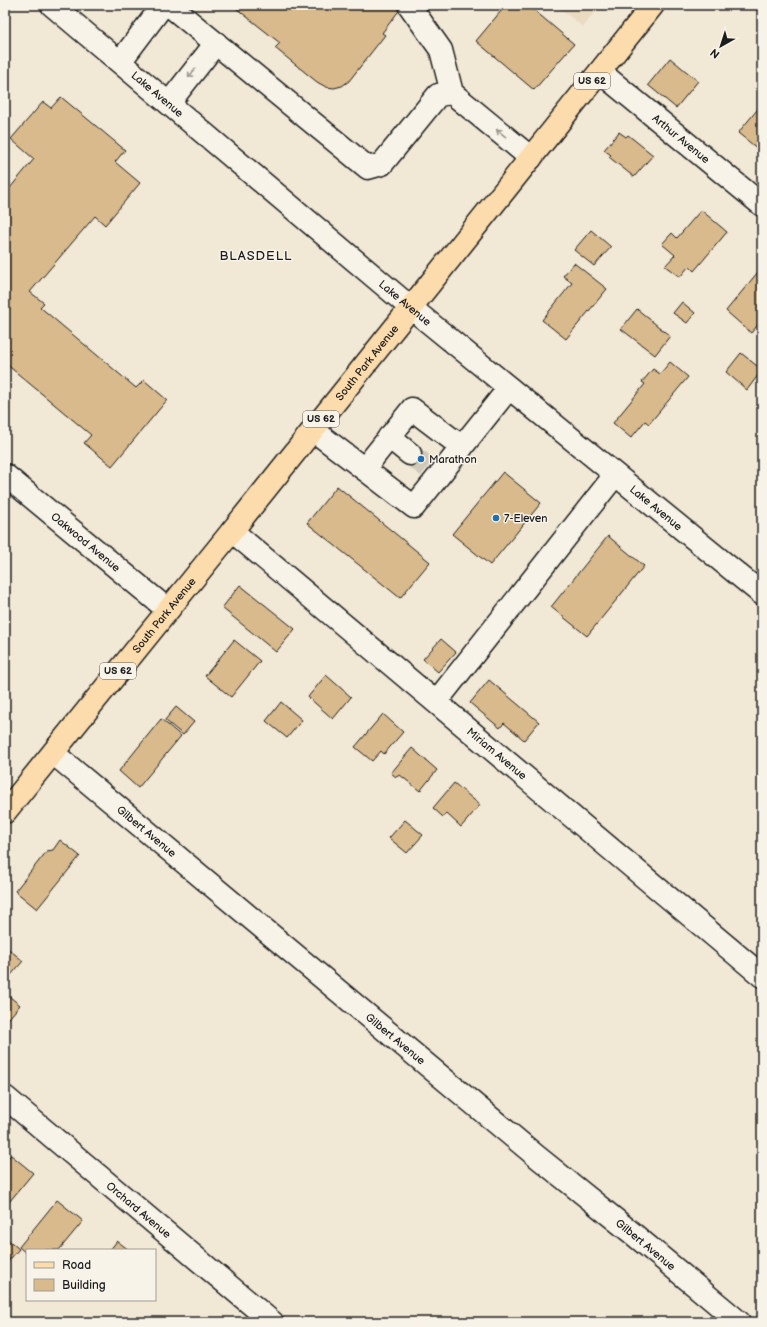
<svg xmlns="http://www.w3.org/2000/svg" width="767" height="1327" font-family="'Balsamiq Sans',sans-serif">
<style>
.built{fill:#eadac0}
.building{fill:#d9ba8c;stroke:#1c1c1c}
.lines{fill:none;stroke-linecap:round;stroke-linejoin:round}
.minor-tunnel{stroke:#d1c9ba;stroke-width:22;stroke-dasharray:22 11;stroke-linecap:butt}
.minor-casing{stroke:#1c1c1c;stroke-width:25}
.major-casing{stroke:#1c1c1c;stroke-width:25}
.minor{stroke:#f7f3e8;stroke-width:22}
.major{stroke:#fcdcac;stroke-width:22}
.oneway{stroke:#94928c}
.poi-dot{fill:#1f6fb2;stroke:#f7f3e8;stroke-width:1.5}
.labels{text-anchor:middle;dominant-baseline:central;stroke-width:3;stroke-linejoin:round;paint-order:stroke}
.shield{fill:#f7f3e8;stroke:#5e5c59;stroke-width:1}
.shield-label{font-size:10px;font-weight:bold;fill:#1c1c1c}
.street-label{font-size:11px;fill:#1c1c1c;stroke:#f7f3e8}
.poi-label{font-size:11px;fill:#1c1c1c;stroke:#f7f3e8;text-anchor:start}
.quarter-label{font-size:13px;letter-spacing:1px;fill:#1c1c1c;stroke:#f7f3e8}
</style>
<rect width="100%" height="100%" fill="#f1e8d6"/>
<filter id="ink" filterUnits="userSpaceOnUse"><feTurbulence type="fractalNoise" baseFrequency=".025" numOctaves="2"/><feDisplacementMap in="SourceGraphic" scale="8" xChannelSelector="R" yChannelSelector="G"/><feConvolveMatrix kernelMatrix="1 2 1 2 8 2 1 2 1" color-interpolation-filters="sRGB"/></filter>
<g filter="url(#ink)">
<path class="built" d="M556,5H600L583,27Z"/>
<g class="building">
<path d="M232,5H398L401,8L382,33L385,35L349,81L342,86L334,88L326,87L317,82L275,48L280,43Z"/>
<path d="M506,5H528L574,44L534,90L476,41Z"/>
<path d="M751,5H762V14Z"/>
<path d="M670,58L698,81L676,108L648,85Z"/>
<path d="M61,97L125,150L115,162L140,183L105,225L95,216L30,292L44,303L40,307L136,388L144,380L167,400L112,466L84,443L91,435L5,363V194L34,159L11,139L43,102L51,108Z"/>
<path d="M762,104V145L758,149L738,133Z"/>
<path d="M619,132L626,137L628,135L653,155L634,177L609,157L611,155L604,150Z"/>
<path d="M701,210L727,232L694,271L689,266L680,277L665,266L675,255L662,244L672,233L677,238Z"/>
<path d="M591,230L611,247L594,266L574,250Z"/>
<path d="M574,263L607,289L566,339L542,320L572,283L563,276Z"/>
<path d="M762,267V310L760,313L762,315V320L751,333L726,311Z"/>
<path d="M682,302L695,313L687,323L673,313Z"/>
<path d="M637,309L670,336L655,355L621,329Z"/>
<path d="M741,353L762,370L747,390L726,372Z"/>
<path d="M670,362L688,377L649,424L645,421L631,438L613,423L645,384L642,382L653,369L660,374Z"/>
<path d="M503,472L541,503L490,565L452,534Z"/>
<path d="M337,486L430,562L400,598L307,523Z"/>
<path d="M608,536L644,566L587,636L551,607Z"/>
<path d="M240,585L295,629L276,652L222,608Z"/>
<path d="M441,639L456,652L438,672L423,659Z"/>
<path d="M234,640L260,661L231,697L205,676Z"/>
<path d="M326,675L351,697L333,719L308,697Z"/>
<path d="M489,680L539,722L524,740L504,723L500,728L470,703Z"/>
<path d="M281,702L302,720L287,738L266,721Z"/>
<path d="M176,707L194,722L183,735L165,720Z"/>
<path d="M383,714L403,732L384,754L381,751L372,761L355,747Z"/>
<path d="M161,719L181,736L138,788L119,771Z"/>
<path d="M412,748L437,770L420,791L400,775L396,777L391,773Z"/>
<path d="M454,783L480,805L461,827L446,813L443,817L433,808Z"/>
<path d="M405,820L423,835L407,853L389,838Z"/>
<path d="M60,840L80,856L37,909L15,891L47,851L53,850Z"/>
<path d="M5,946L23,961L5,982Z"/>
<path d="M5,993L20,1005L5,1023Z"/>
<path d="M11,1155L33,1173L5,1207V1161Z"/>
<path d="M57,1200L83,1221L59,1250H27V1254L19,1247Z"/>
<path d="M5,1237L19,1249L5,1265Z"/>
<path d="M117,1241L129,1250H110Z"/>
</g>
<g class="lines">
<path class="minor-tunnel" d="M410,454L431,470"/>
<defs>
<g id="minor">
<path id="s1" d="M52,5L410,307L762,594"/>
<path d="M169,5L368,168L382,164L438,95L452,93"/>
<path d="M409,5L441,50L452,93L531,158"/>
<path d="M120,62L163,5"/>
<path id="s2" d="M600,72L762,205"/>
<path d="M169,103L216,43"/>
<path d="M313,430L414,507L509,388"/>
<path d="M389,437L410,454"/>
<path d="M364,469L412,409L462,447"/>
<path id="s3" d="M5,475L168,610"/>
<path id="s4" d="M232,531L762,976"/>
<path d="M436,702L615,475"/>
<path id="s5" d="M53,753L535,1155L632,1233L739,1322"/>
<path id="s6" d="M5,1097L272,1322"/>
</g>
<g id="major">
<path id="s7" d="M5,812L232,531L653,5"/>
</g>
</defs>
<use href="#minor" class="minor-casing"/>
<use href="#major" class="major-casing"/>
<use href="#minor" class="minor"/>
<use href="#major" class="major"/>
</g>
<defs><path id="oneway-shaft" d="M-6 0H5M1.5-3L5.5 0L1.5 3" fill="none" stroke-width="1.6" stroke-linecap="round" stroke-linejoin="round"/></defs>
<g class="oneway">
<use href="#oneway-shaft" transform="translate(192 73) rotate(128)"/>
<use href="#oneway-shaft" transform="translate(501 133) rotate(-141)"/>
</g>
</g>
<g class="poi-dot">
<circle cx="421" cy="459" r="4"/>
<circle cx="496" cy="518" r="4"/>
</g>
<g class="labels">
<g class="shield">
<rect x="574" y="73" width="36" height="16" rx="3"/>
<rect x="303" y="411" width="36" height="16" rx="3"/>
<rect x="100" y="663" width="36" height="16" rx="3"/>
</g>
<g class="shield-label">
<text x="592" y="81">US 62</text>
<text x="321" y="419">US 62</text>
<text x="118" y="671">US 62</text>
</g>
<g class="street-label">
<text stroke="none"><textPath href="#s1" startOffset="138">Lake Avenue</textPath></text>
<text stroke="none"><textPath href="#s2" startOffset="105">Arthur Avenue</textPath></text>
<text stroke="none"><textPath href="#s1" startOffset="462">Lake Avenue</textPath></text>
<text stroke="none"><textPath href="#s7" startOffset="577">South Park Avenue</textPath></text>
<text stroke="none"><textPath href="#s1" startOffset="786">Lake Avenue</textPath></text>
<text stroke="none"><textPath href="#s3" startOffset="105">Oakwood Avenue</textPath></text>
<text stroke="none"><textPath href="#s7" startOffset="253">South Park Avenue</textPath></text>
<text stroke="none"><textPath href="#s4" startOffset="346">Miriam Avenue</textPath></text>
<text stroke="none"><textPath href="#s5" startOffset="122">Gilbert Avenue</textPath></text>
<text stroke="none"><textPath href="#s5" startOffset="446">Gilbert Avenue</textPath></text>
<text stroke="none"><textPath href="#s6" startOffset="175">Orchard Avenue</textPath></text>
<text stroke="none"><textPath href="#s5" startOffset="770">Gilbert Avenue</textPath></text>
</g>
<g class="poi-label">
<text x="429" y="459">Marathon</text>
<text x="504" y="518">7-Eleven</text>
</g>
<g class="quarter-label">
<text x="256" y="256">BLASDELL</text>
</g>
</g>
<rect width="767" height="1327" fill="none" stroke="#f7f3e8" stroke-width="20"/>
<rect x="10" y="10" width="747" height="1307" fill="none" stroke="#1c1c1c" stroke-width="1.5" filter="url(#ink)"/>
<rect x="26" y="1249" width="130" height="52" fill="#f7f3e8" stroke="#9f9d96"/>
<rect x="34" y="1262" width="20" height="6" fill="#fcdcac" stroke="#9f9d96"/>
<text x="62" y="1269" font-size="12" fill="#1c1c1c">Road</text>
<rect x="34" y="1279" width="20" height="12" fill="#d9ba8c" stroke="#9f9d96"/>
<text x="62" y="1289" font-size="12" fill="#1c1c1c">Building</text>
<g transform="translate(721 46) rotate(219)" stroke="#f7f3e8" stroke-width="3" paint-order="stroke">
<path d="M0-3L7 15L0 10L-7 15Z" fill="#1c1c1c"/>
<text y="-6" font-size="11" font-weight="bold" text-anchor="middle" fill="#1c1c1c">N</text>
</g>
</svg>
